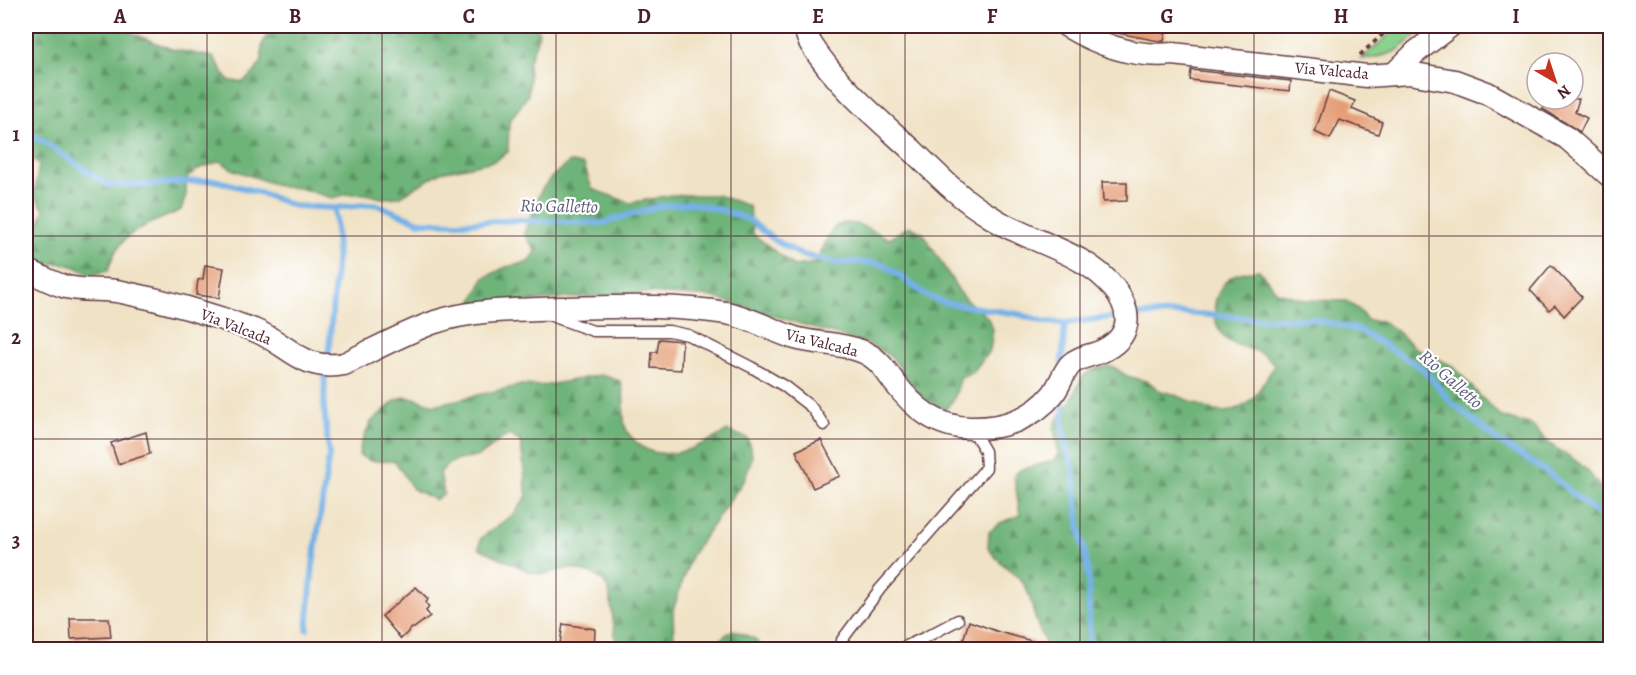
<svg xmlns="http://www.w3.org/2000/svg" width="1636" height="675" font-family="Alegreya,serif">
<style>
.grass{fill:#89d28e;stroke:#6a785c;stroke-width:1.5}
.forest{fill:url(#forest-firs);stroke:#5c6a52;stroke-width:1.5}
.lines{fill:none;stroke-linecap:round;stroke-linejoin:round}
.stream{stroke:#74b1e6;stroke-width:6}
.building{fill:#e4986e}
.lane-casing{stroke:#633c42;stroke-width:13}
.street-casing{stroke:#633c42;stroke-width:25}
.path{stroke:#633c42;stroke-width:4;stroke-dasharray:4.5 4.5;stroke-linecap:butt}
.lane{stroke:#fff;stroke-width:10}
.street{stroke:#fff;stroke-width:22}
.grid{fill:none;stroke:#4a1f2b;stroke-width:1.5;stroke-opacity:0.55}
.labels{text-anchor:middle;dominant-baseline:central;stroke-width:4.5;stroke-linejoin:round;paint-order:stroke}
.street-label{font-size:16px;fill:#4a1f2b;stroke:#fff}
.water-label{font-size:18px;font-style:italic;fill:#5b5976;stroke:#fff}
.neatline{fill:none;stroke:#4a1f2b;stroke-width:2}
.grid-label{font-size:20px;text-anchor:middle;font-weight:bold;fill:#4a1f2b}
</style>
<defs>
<pattern id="forest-firs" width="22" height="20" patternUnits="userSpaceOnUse" patternTransform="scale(1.5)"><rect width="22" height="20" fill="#6eb479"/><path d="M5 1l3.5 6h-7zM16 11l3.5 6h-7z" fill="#5c9263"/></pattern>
</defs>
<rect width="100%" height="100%" fill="#fff"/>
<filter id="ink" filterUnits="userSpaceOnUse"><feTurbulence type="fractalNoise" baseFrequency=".0167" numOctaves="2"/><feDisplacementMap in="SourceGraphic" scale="12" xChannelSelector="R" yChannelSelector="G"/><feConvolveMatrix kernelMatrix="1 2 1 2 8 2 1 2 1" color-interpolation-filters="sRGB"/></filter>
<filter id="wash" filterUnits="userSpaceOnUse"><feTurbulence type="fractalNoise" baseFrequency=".008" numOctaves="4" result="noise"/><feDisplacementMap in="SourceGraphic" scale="24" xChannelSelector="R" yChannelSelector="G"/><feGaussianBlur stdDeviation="1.35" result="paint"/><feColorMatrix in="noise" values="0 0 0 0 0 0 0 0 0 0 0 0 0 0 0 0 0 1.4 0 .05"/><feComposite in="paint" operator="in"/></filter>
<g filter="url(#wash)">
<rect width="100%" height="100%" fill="#f0e2c5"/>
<path class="grass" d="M1400,26H1427C1401,49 1397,56 1361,59Z"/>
<g class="forest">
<path d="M26,26H115L171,49L213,57L229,81L243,82L254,73L262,61V46L268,32L273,26H537L539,34L528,64L529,79L528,95L509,122L508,152L494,161L441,172L399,197L382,198L366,194H348L332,198L299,188L282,187L234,170L220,161L198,169L186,179V195L181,210C147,226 118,230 108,271L91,275L76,267L59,263L26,266V234C39,231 41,221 44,209L34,195L39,165L26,150Z"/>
<path d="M570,162L584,165L592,189L630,203L671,195H717L749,206L753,234L794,266L816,263C820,255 828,234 834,228C850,215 874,231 889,239L909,226L923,233L962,296L987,317L993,329L990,350L973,372L961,377L954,399L945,410L921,397L892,357L870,345L712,297L649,293L568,298L470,307L484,278L506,267L529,262L536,252L524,233C537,199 539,183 570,162Z"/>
<path d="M1259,270L1277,292L1306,300L1346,301L1358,309L1367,320L1381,321L1394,329L1415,348L1453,366L1481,397L1502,417L1515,421L1531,424L1551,445L1576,461L1587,470L1610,501V649H1047C1045,640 1040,633 1037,623C1030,606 1032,591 1018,577C1006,566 998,562 988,548L989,532L1000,523L1020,515L1014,475L1020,470L1055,460L1059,454L1054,429L1056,422L1069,404L1082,377L1094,369L1108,366L1115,368L1127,376L1149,382L1160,391L1173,394L1213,411L1227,412L1242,407L1254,398L1275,365C1271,362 1268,358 1264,355C1245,343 1225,351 1216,322C1214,313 1214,303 1218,294C1227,274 1238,272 1259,270Z"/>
<path d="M601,375L620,381C627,396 621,411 625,426C627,433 630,436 635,441C661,468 701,446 728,431L747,438L751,447L752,458L744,480L691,556L673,610L674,643L676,649H617L609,590L603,581L593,574L570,568L545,574L533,573L479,548L481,538L515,513L527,496C524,477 524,459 520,441L510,435C498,439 492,448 482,454C465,464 456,452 440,473L444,494L435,500L413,489L395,461H370L359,455L361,444L371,422L395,401L404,397L414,398L434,405L522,385L542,386Z"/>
<path d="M733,630L755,639L762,649H714L724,636Z"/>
</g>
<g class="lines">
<g class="stream">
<path d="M26,133L41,140L108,185H142L214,180L258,192L294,206L335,208L375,204L420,222L458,223L522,220L602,223L660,206L690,203L721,210L748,219L776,241L802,255L837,263L855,262L883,264L929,297L946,303L1018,314L1045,322L1065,323L1121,316"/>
<path d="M1139,315L1182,313L1266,319H1313L1359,330L1423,369L1451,402L1498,441L1550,474L1592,510L1610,522"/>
<path d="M328,359L337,254L335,208"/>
<path d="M1062,362L1065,323"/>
<path d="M1063,392V429L1075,479L1079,524L1088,570L1090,650"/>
<path d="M307,629L313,565L329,455L324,407L325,375"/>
</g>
</g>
<g id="blocks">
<g class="building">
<path d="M1117,26H1167L1164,41H1159L1117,33Z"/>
<path d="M1191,70L1291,81L1290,91L1190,80Z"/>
<path d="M1329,91L1355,101L1352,109L1382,122L1378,134L1340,120L1330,139L1315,132Z"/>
<path d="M1547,99H1579L1575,112L1587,118L1580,132L1543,109Z"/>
<path d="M1102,182H1127V201L1103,202Z"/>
<path d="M205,265L224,268L219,298L196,295L198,280L203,279Z"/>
<path d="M1551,265L1582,297L1564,316L1555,305L1549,310L1530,290Z"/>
<path d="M659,339L682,341L681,370L651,368L652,352H657Z"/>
<path d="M146,432L150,454L118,464L111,443Z"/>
<path d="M821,440L840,476L813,488L796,451Z"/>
<path d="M416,587L428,599L426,603L429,607L426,611L430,616L414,628H412L401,639L382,616Z"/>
<path d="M70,618H109L111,637L71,639Z"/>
<path d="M969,621L999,632L1043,644L1042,650H960Z"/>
<path d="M563,624L595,629L594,650H559Z"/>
</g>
</g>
</g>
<g filter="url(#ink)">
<use href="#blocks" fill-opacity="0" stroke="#633c42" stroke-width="1.5"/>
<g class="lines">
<defs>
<g id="lane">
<path d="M546,314L593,331H669L688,335L751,367L784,386L811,407L824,425"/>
<path d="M842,650V640L880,589L986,468L985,451L972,429"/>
<path d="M898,650L926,637L958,620"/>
</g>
<g id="street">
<path d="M1067,26C1099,45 1135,58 1173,54L1367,76L1409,73L1455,81L1487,93L1567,138L1610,176"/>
<path d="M1394,74L1416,52L1450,26"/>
<path d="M26,270C38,275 50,282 63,286C82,292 103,288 122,292C167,301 211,314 254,330C289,344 302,372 344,364C373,350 404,333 435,322C475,309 519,310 560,308C616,307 671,304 726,313C750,317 772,331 795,338C817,344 840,343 861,351C877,357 884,368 894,382C914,408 936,427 970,428C1002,429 1033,419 1053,394C1060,385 1063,373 1070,365C1078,357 1090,356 1100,352C1132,338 1133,313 1114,288C1090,258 1050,247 1017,231C1007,227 997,221 988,215C959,198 936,173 912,150C878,119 836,84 811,44C807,38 806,32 805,26"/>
</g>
</defs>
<use href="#lane" class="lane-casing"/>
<use href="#street" class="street-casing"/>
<path class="path" d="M1360,55L1392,26"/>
<use href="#lane" class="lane"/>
<use href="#street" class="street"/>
</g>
</g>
<path class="grid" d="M207,26V650M382,26V650M556,26V650M731,26V650M905,26V650M1080,26V650M1254,26V650M1429,26V650M26,236H1610M26,439H1610"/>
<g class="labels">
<g class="street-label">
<text transform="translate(1332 71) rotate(5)">Via Valcada</text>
<text transform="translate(236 327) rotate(21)">Via Valcada</text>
<text transform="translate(822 343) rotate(14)">Via Valcada</text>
</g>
<g class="water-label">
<text transform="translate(559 206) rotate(1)">Rio Galletto</text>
<text transform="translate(1451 379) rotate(42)">Rio Galletto</text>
</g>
</g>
<rect width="1636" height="675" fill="none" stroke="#fff" stroke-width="66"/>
<g transform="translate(1555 81) rotate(141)"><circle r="28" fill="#ffffff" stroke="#b7a5aa" stroke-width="1.5"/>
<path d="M0-4.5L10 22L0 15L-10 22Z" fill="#c8321e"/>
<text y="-9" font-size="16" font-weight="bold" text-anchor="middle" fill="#4a1f2b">N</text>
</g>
<rect x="33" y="33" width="1570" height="609" class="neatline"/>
<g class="grid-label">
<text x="120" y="23">A</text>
<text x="295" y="23">B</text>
<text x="469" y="23">C</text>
<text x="644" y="23">D</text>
<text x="818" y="23">E</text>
<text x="992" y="23">F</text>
<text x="1167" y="23">G</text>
<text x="1341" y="23">H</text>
<text x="1516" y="23">I</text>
<text x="16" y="141">1</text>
<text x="16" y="344">2</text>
<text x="16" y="547">3</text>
</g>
</svg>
